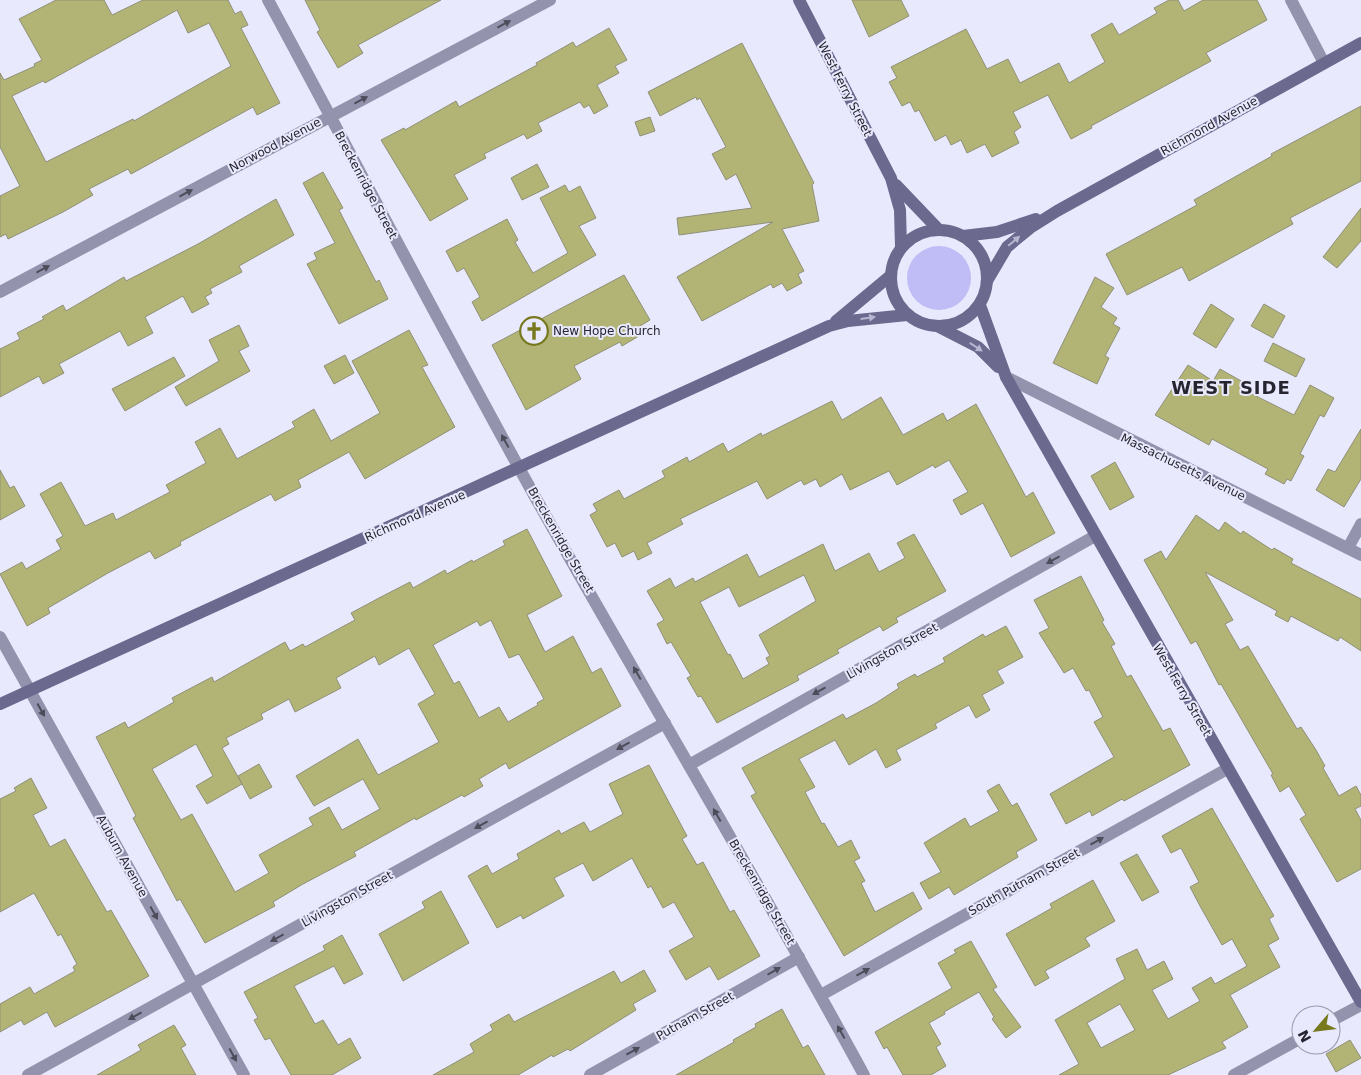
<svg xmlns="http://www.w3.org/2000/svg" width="1361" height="1075" font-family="'DejaVu Sans',sans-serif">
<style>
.green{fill:#bfbcf6}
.building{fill:#b2b475;stroke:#8f9077;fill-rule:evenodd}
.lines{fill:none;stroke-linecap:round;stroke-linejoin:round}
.street{stroke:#9493ad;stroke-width:12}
.secondary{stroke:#6b698d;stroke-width:12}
.oneway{fill:#4c4c5b}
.oneway2{fill:#b7b6d1}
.labels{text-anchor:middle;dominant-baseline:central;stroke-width:4;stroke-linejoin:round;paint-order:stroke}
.street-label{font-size:12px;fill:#26252f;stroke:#e9e9fe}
.poi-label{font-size:12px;fill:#26252f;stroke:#e9e9fe;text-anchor:start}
.district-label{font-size:18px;font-weight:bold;letter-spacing:1px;fill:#26252f;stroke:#e9e9fe}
</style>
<rect width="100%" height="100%" fill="#e9e9fe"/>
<circle class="green" cx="939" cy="278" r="32"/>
<g class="building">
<path d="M56,0H104L112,15L143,0H228L235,14L241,11L248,25L241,28L280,103L257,115L253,107L131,174L128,169L89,189L93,195L63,212L8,239L6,234L0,237V196L20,186L0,147V73L4,80L35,66L34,64L42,60L19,19ZM177,10L188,33L209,23L231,66L134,121L133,119L46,162L12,96L43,81L45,83Z"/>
<path d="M305,0H441L358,45L363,53L338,68L317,32L320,30Z"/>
<path d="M852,0H901L909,16L869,37Z"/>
<path d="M1169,0H1178L1184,11L1203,0H1257L1267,20L1206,53L1211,61L1091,126L1092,128L1071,139L1048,95L1013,112L1021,127L1014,132L1019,143L992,157L985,144L967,153L961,140L951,145L946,135L935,141L919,110L915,112L910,102L902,106L889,82L897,78L891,67L966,29L987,69L1008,59L1020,83L1059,63L1069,83L1105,62L1091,35L1112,23L1119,35L1157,13L1154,8Z"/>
<path d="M609,28L627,60L615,66L619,73L597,85L608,106L594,114L589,105L584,108L580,102L538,123L542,131L527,139L524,134L484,154L486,158L454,175L468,199L430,221L381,140L404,128L405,130L456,101L459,107L537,65L536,63L573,42L576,47Z"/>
<path d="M742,43L814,183L812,185L819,221L782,229L804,271L798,274L802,283L787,291L782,283L773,288L771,284L702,321L677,277L773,222L679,235L677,218L752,208L736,174L726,180L712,154L726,147L700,98L697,100L696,97L660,116L648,92Z"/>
<path d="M1361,106V181L1290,218L1293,224L1189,281L1182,267L1127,295L1106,254L1197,205L1194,200L1272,156L1271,154Z"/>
<path d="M650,117L655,131L640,136L635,122Z"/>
<path d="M537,164L549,187L522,200L511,178Z"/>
<path d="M323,172L343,208L339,210L376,282L379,280L388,299L339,324L307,264L317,259L314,253L335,243L303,183Z"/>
<path d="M565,185L569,192L580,186L596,218L579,226L596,255L482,321L472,302L480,297L464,268L457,272L446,251L507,219L518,240L515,242L533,273L568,253L540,198Z"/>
<path d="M276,199L294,235L239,266L242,272L210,289L212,293L205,297L209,304L192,313L183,296L145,317L153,333L128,346L120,331L59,364L64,373L43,384L39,376L0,397V349L20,339L17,333L44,319L42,317L63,305L66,311L124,277L126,281L198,244Z"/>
<path d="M1361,208V241L1337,268L1323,257Z"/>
<path d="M624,275L650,320L640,326L644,333L622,346L620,342L574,366L581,379L526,410L492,345Z"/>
<path d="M1095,277L1114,288L1101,307L1117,318L1113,324L1120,328L1105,356L1109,358L1097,384L1053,363Z"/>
<path d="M1211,304L1234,319L1216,348L1193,334Z"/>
<path d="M1264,304L1285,316L1273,338L1251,326Z"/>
<path d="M239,325L249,346L239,351L250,371L186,406L175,387L219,361L209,340Z"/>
<path d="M409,330L428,365L422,367L455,427L365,479L349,452L298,480L301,487L275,501L271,494L180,542L181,545L155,559L150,551L108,573L48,608L50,613L27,626L0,574L22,562L26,569L61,549L56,540L63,536L40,494L61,482L85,526L113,513L116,520L170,492L166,485L206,463L195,442L220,428L237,459L295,427L292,422L314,409L331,441L380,413L352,361Z"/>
<path d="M1273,343L1305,359L1296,377L1264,361Z"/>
<path d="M345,355L354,373L334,384L324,366Z"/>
<path d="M174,357L185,376L125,411L112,389Z"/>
<path d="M1188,365L1213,381L1220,369L1243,382L1240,388L1294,415L1310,385L1334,398L1324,417L1320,415L1300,454L1304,456L1291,481L1287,479L1284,484L1265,474L1268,469L1212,439L1209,445L1155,415Z"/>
<path d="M881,397L903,435L943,413L947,421L976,404L1026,497L1033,492L1055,533L1011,557L983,503L961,515L953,500L968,492L949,460L935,468L933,465L897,485L889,471L850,490L842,474L820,487L816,479L804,485L801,480L767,499L757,481L680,519L683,524L647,543L652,553L638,560L634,551L622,557L615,543L607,547L590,515L597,511L593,504L619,490L624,499L665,477L662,471L687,457L689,462L723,443L728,452L761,433L762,436L832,401L842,420Z"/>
<path d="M1361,429V479L1344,507L1316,490L1328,469L1335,472Z"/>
<path d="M1115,462L1134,497L1110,510L1091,476Z"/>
<path d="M0,470L10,488L14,486L25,506L0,520Z"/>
<path d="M1196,515L1219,531L1225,522L1241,534L1243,531L1272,550L1274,548L1293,559L1291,563L1361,599V651L1340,637L1338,641L1291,616L1288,622L1275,615L1277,611L1205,572L1233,620L1225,624L1240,650L1248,646L1297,729L1301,727L1316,750L1325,766L1323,768L1339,796L1356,786L1361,795V806L1355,809L1361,820V869L1337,882L1300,819L1306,815L1289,786L1280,792L1271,775L1273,774L1221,684L1219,685L1196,641L1191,644L1144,560L1161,551L1166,560Z"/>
<path d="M527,529L562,596L527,615L545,652L573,636L592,673L601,668L621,706L509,769L506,763L479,779L483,786L464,797L462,795L416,820L415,818L354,852L356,856L303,884L273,902L275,906L205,943L180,899L177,901L133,818L136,816L96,737L125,722L128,728L174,702L172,698L212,677L214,682L285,642L290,651L303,644L305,647L355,620L351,613L379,598L410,582L413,588L445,570L447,574L472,560L473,562L505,545L503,541ZM491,620L509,658L519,654L544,699L537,703L538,705L508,722L499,707L479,718L459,681L454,684L433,645L477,621L480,626ZM409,648L435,694L418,704L439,742L378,775L358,739L296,776L314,806L363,779L380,809L342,830L329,807L309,818L313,825L259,855L269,873L235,892L192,814L181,820L152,769L196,744L213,776L196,786L207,804L242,784L222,748L229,744L226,738L263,719L261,714L289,699L295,712L341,688L336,678L375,656L379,665Z"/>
<path d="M914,534L946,591L896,618L898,622L883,631L880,626L837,650L839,653L797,676L799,680L717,723L701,696L698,697L687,678L691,676L671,642L667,644L657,624L664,620L647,591L670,578L675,588L693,578L695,582L747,554L759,577L823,544L835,571L869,553L879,572L905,558L897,543ZM804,575L816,601L759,635L770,656L766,658L769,664L743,679L730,654L728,655L700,602L729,587L739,607Z"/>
<path d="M1081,576L1104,620L1102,622L1115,644L1111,646L1127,677L1131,675L1163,731L1170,728L1190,765L1124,801L1122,799L1092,816L1090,811L1066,824L1050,794L1114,757L1094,722L1103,717L1089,690L1086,691L1073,668L1064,673L1039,633L1049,628L1034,600Z"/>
<path d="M1006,626L1023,657L997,671L1004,683L982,695L990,710L976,718L969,705L935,724L937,728L896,750L901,760L886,768L876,749L849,765L835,740L799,759L815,787L805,792L822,824L824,823L838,847L851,840L860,858L854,861L865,881L861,883L875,912L913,892L922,909L844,956L751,796L756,793L742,768L843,714L846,719L876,703L899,688L897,684L915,674L917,677L945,662L943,658L983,634L985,637Z"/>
<path d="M259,764L272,787L250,799L238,776Z"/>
<path d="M649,765L687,836L682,839L697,865L703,862L730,912L734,910L760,956L718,980L710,966L686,980L669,951L694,937L674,902L663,908L651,886L648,888L632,858L593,881L583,863L554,878L564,896L523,919L521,915L497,928L468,876L487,865L492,874L519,859L517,854L559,830L561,834L584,822L590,832L623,814L609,784Z"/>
<path d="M31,778L47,808L33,815L50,847L65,839L107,912L111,910L149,976L55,1027L47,1012L24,1025L21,1020L0,1032V1004L30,987L34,994L75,971L73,967L77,964L61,934L58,936L34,893L0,912V799L16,791L14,788Z"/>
<path d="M999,784L1012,806L1017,803L1037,840L1016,852L1018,857L954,895L949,887L929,899L920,883L941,872L924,843L965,818L970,827L999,811L987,791Z"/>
<path d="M1212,808L1274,916L1269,919L1279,939L1268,945L1280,967L1230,995L1248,1027L1222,1042L1226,1048L1168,1075H1059L1079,1064L1055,1020L1125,979L1116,959L1137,949L1147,970L1164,961L1173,979L1152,990L1168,1019L1200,1001L1192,988L1211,977L1215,984L1247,966L1232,939L1222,945L1200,906L1190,887L1199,882L1181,848L1171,853L1162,836ZM1120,1004L1135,1030L1101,1048L1087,1023Z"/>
<path d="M1137,854L1159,892L1142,901L1120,863Z"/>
<path d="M1093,880L1115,921L1085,938L1090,946L1045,971L1049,978L1035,986L1006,934L1052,908L1050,904Z"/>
<path d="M441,891L469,943L403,981L379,934L425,908L422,902Z"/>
<path d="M342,935L363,974L344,984L334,966L294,986L315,1024L323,1020L338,1045L350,1038L361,1058L332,1075H291L270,1038L265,1040L254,1020L258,1018L244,992L325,950L323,946Z"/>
<path d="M971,941L997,987L993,989L1021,1027L1006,1038L992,1019L994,1017L979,992L944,1012L945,1014L929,1023L941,1044L936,1047L946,1066L931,1075H903L887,1047L884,1049L875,1032L952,988L938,963L956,953L954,950Z"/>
<path d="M644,970L656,991L633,1004L636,1010L570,1051L568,1049L553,1057L552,1055L518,1075H433L474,1052L470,1044L493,1030L490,1025L509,1014L514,1022L614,971L621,983Z"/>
<path d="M782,1009L803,1048L808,1045L825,1075H676L734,1042L733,1040L756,1027L755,1024Z"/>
<path d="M174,1025L186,1045L181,1048L196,1075H97L141,1050L138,1045Z"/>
<path d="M1350,1040L1361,1058L1336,1072L1326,1054Z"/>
</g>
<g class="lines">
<g class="street">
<path d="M268,0C357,165 443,331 534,495C643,689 758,880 864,1075"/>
<path d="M1291,0L1324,63"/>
<path d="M0,292L550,0"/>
<path d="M1006,377L1361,555"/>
<path d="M1348,548L1361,524"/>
<path d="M0,637L244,1075"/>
<path d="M689,765L1095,536"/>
<path d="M821,995L1227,769"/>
<path d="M1331,1021L1361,1005"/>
<path d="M28,1075L665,723"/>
<path d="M590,1075L799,957"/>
<path d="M1234,1075L1301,1038"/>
</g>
<g class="secondary">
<path d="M799,0L891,178L900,210L901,247"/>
<path d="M896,185L939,230"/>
<circle cx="939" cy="278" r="48"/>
<path d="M963,236L997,232L1036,219"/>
<path d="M987,281L1007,247L1030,228L1057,211L1361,43"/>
<path d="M980,305L1006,377L1361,1002"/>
<path d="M836,321L890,276"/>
<path d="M939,327L978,347L998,367"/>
<path d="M0,704L829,326L848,321L907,315"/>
</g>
</g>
<defs><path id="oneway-solid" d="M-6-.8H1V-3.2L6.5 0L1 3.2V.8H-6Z" transform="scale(1.25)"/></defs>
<g class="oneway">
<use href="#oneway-solid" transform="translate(504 24) rotate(-28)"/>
<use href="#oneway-solid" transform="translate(361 100) rotate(-28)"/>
<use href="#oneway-solid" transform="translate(186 193) rotate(-28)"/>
<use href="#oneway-solid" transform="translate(43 269) rotate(-28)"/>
<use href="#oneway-solid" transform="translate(505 441) rotate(-119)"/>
<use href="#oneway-solid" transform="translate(1053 560) rotate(151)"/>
<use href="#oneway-solid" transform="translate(637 673) rotate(-120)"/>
<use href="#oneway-solid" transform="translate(819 691) rotate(151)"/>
<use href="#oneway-solid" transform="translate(41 710) rotate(61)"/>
<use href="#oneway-solid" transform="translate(623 746) rotate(151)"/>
<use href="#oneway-solid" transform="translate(717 815) rotate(-120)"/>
<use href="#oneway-solid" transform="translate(481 825) rotate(151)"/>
<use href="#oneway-solid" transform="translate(1097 841) rotate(-29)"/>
<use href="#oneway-solid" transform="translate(154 913) rotate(61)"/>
<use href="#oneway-solid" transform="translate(277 938) rotate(151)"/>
<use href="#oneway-solid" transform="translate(774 971) rotate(-30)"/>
<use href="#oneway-solid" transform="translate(863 972) rotate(-29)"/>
<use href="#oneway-solid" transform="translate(135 1016) rotate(151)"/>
<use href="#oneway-solid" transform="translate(841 1032) rotate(-119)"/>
<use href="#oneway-solid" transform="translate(633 1051) rotate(-29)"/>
<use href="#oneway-solid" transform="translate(233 1055) rotate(61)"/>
</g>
<g class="oneway2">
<use href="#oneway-solid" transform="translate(1014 241) rotate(-40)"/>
<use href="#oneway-solid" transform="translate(868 318) rotate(-8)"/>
<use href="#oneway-solid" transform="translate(976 347) rotate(33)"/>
</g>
<defs>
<symbol id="church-ring" viewBox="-11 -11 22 22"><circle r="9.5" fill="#e9e9fe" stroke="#78781f" stroke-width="1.5"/><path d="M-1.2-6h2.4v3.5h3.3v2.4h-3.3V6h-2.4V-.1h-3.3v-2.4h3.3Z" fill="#78781f"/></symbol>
</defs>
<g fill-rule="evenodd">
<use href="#church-ring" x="518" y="315" width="32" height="32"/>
</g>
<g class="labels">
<g class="street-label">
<text transform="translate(845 89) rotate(63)">West Ferry Street</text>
<text transform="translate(1209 126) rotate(-29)">Richmond Avenue</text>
<text transform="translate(275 145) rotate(-28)">Norwood Avenue</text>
<text transform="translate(366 185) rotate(62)">Breckenridge Street</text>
<text transform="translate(1183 467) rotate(26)">Massachusetts Avenue</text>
<text transform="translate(415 516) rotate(-24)">Richmond Avenue</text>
<text transform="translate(561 540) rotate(60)">Breckenridge Street</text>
<text transform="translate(892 651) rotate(-29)">Livingston Street</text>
<text transform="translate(1182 690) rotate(60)">West Ferry Street</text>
<text transform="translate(122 856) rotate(61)">Auburn Avenue</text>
<text transform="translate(1024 882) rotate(-29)">South Putnam Street</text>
<text transform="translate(762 892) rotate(60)">Breckenridge Street</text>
<text transform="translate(347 899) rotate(-29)">Livingston Street</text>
<text transform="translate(695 1016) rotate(-29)">Putnam Street</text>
</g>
<g class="poi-label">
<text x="553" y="331">New Hope Church</text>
</g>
<g class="district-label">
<text x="1231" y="387">WEST SIDE</text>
</g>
</g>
<g transform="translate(1316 1030) rotate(242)"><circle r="24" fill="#e9e9fe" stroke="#9b9bab"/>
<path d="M0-4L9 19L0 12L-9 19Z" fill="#78781f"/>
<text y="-8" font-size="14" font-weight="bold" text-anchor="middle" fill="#26252f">N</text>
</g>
</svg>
